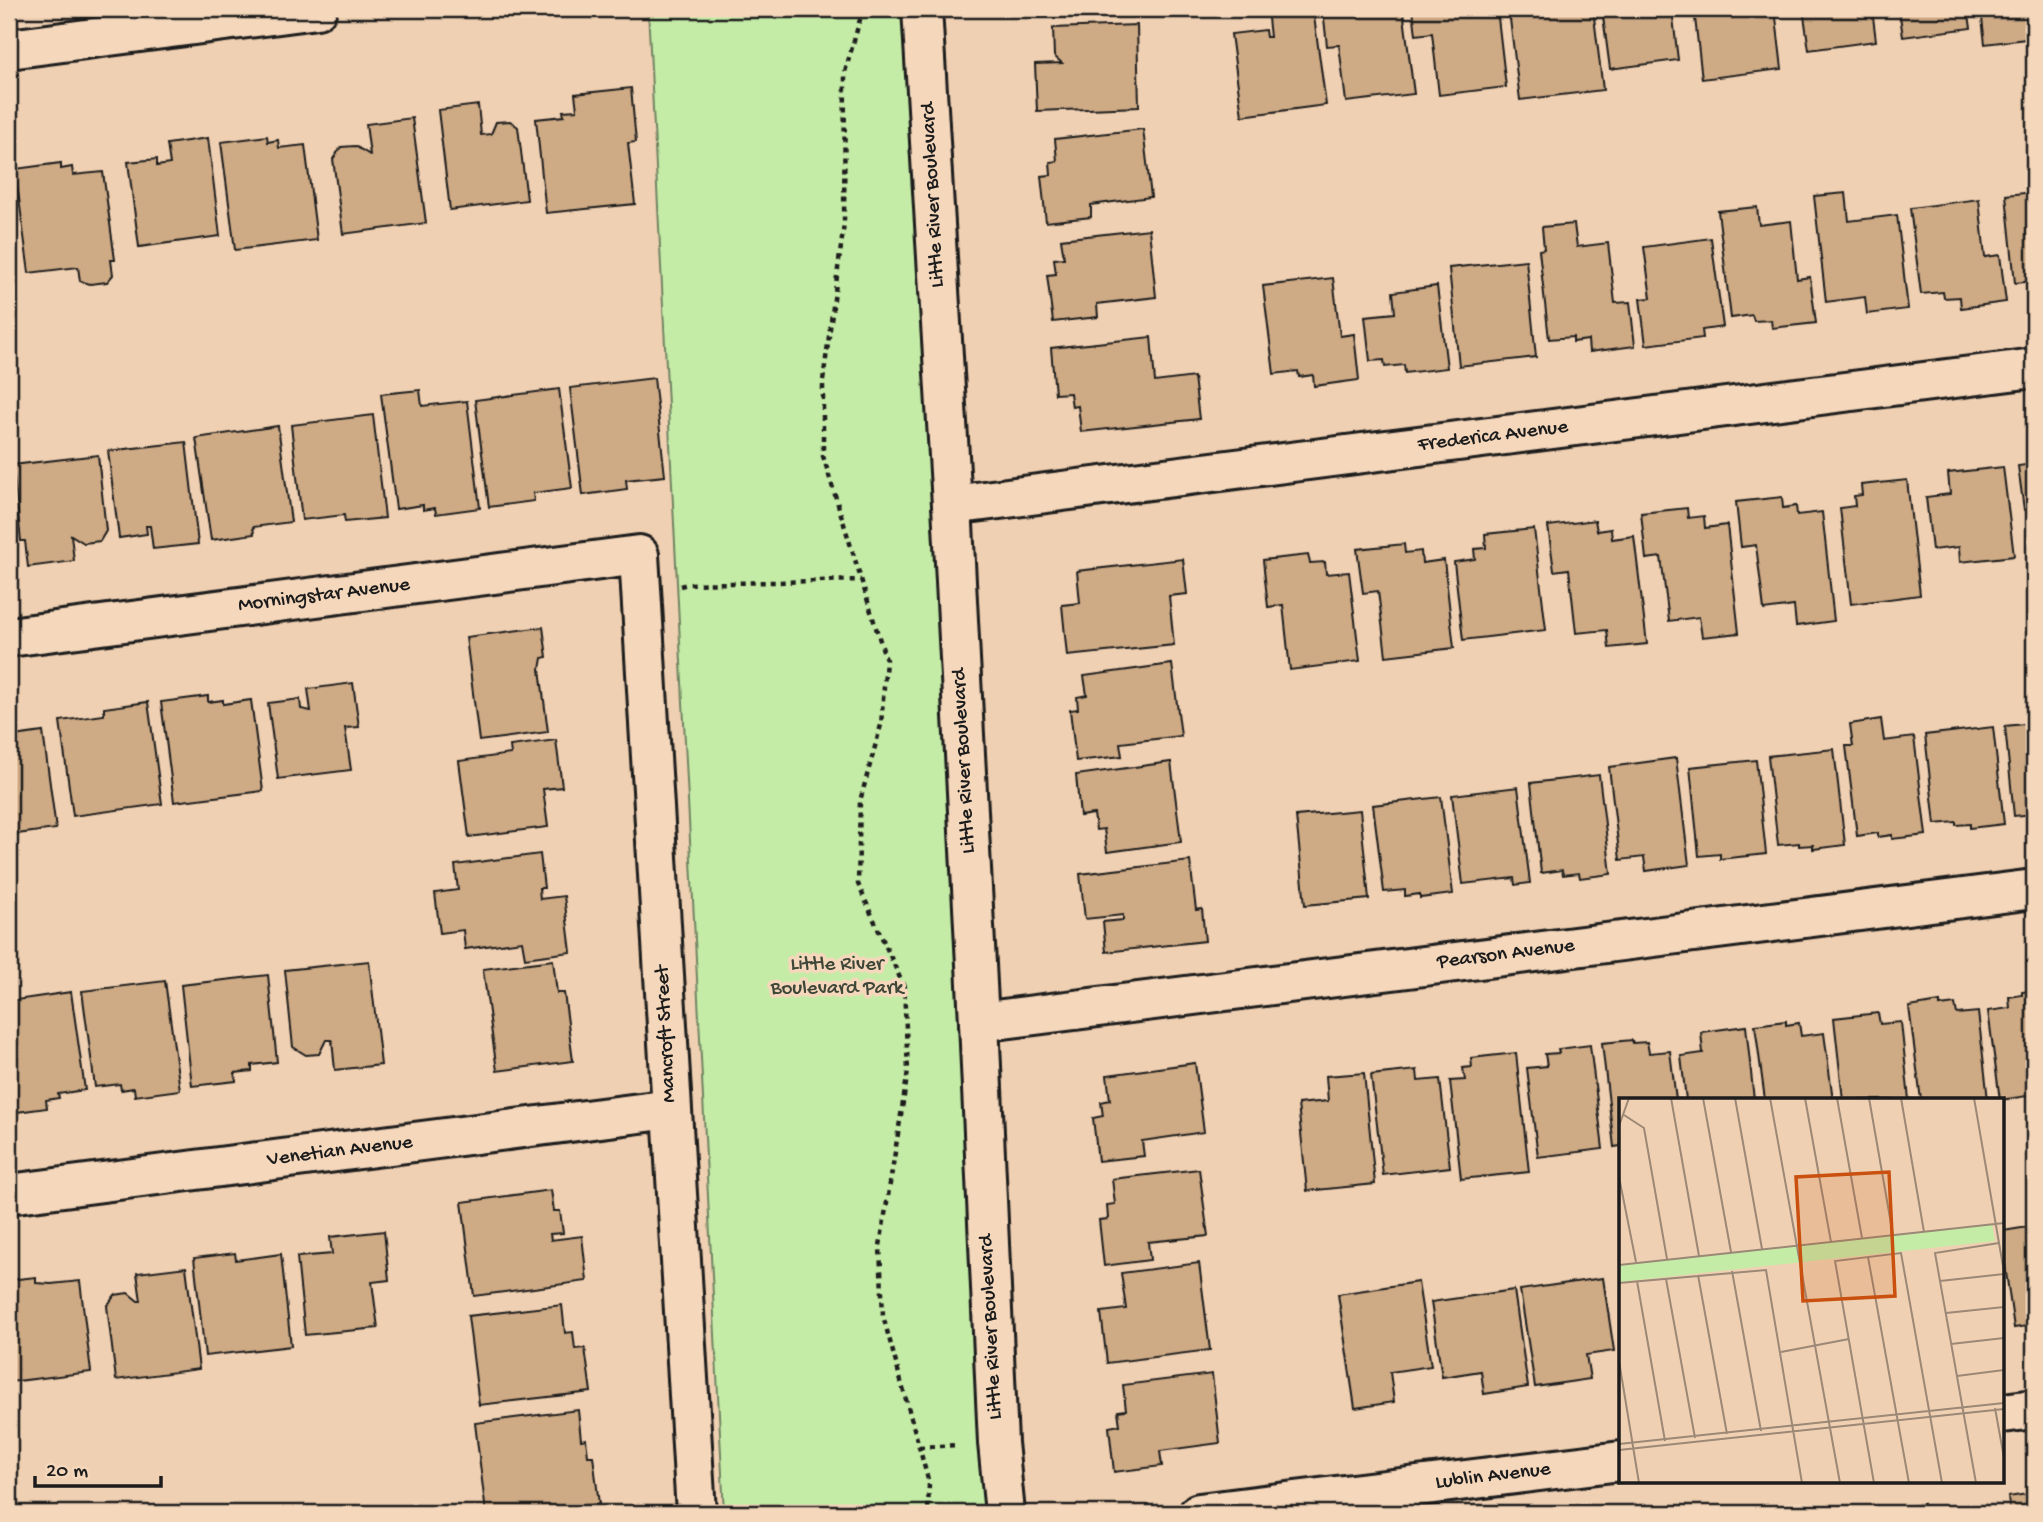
<svg xmlns="http://www.w3.org/2000/svg" width="2043" height="1522" font-family="'Gochi Hand',sans-serif">
<style>
.green{fill:#c5eca7;stroke:#708462;stroke-width:2}
.building{fill:#ceaa85;stroke:#1c1c1c;stroke-width:2}
.lines{fill:none;stroke-linecap:round;stroke-linejoin:round}
.minor-casing{stroke:#1c1c1c;stroke-width:44}
.path{stroke:#1c1c1c;stroke-width:4.5;stroke-dasharray:5 5;stroke-linecap:butt}
.minor{stroke:#f5d7bb;stroke-width:38}
.labels{text-anchor:middle;dominant-baseline:central;stroke-width:7;stroke-linejoin:round;paint-order:stroke}
.street-label{font-size:21px;fill:#1c1c1c;stroke:#f5d7bb}
.park-label{font-size:21px;fill:#3e4638;stroke:#f5d7bb}
.inset-road{fill:none;stroke:#9b8876;stroke-width:2}
.view{fill:#c9500e;fill-opacity:0.15;stroke:#c9500e;stroke-width:3.5}
.inset-edge{fill:none;stroke:#1c1c1c;stroke-width:3.5}
</style>
<rect width="100%" height="100%" fill="#f0d0b2"/>
<filter id="ink" filterUnits="userSpaceOnUse"><feTurbulence type="fractalNoise" baseFrequency=".0143" numOctaves="2"/><feDisplacementMap in="SourceGraphic" scale="14" xChannelSelector="R" yChannelSelector="G"/><feConvolveMatrix kernelMatrix="1 2 1 2 8 2 1 2 1" color-interpolation-filters="sRGB"/></filter>
<g filter="url(#ink)">
<path class="green" d="M648,9H922L1005,1513H724Z"/>
<g class="building">
<path d="M1267,9H1313L1326,105L1242,116L1231,34L1265,30L1266,37H1270Z"/>
<path d="M1323,9H1403L1414,94L1346,102L1339,45L1327,46Z"/>
<path d="M1413,9H1497L1506,87L1439,95L1432,33L1416,35Z"/>
<path d="M1532,9H1593L1603,90L1520,100L1509,11Z"/>
<path d="M1602,9H1672L1678,60L1610,69Z"/>
<path d="M1694,9H1775L1782,69L1702,79Z"/>
<path d="M1803,9H1872L1876,41L1809,50Z"/>
<path d="M1899,9H1968L1971,28L1903,37Z"/>
<path d="M1981,9H2034V38L1985,44Z"/>
<path d="M1137,25L1139,107L1037,111L1035,64L1062,63L1054,56L1053,28Z"/>
<path d="M631,88L636,142L628,143L635,204L546,213L536,119L564,116L563,111L577,110L575,94Z"/>
<path d="M478,105L481,135L491,134L496,122L510,121L518,127L527,200L450,210L438,110Z"/>
<path d="M412,118L426,223L343,234L333,159L341,147L355,146L370,155L366,124Z"/>
<path d="M1143,129L1151,197L1091,205V217L1046,222L1041,176L1051,175L1050,162L1057,161L1055,139Z"/>
<path d="M267,136L268,142L278,140L279,148L305,145L317,240L235,250L221,142Z"/>
<path d="M208,138L220,236L139,247L128,162L157,159V166L170,164L167,144Z"/>
<path d="M61,163V169L72,167L73,175L103,172L115,260H111L113,275L107,282L90,284L80,281L78,267L29,273L15,169Z"/>
<path d="M2034,192V281L2015,283L2006,195Z"/>
<path d="M1846,193L1849,221L1897,215L1908,309L1867,314L1865,297L1826,302L1814,196Z"/>
<path d="M1979,199L1985,257L2000,255L2006,302L1961,308L1960,297L1944,298L1943,292L1921,294L1910,208Z"/>
<path d="M1757,207L1759,225L1791,221L1797,279L1810,277L1816,323L1772,328L1771,320L1754,321L1752,315L1731,318L1718,211Z"/>
<path d="M1574,224L1577,247L1608,243L1615,303L1630,302L1635,346L1589,352L1588,340L1573,342V337L1549,339L1539,250L1544,249L1542,227Z"/>
<path d="M1149,229L1156,297L1097,304L1098,317L1053,322L1047,275L1056,274L1054,259L1064,258L1061,239Z"/>
<path d="M1711,238L1723,327L1702,330L1703,338L1646,345L1640,299L1651,298L1644,247Z"/>
<path d="M1526,260L1536,357L1459,366L1449,268Z"/>
<path d="M1333,278L1340,336L1354,334L1359,380L1314,386L1313,375L1299,377L1298,371L1274,374L1263,286Z"/>
<path d="M1437,286L1447,368L1405,373L1404,365L1385,367L1384,360L1370,361L1365,316L1395,313L1393,292Z"/>
<path d="M1151,337L1155,382L1194,377L1199,419L1081,432L1078,406L1072,407L1070,393L1055,394L1051,348Z"/>
<path d="M654,378L665,476L626,480L627,489L583,495L570,388Z"/>
<path d="M559,389L572,488L533,493L534,501L489,507L475,400Z"/>
<path d="M420,390L422,406L467,401L480,508L436,514L435,508L423,510V505L396,509L381,394Z"/>
<path d="M373,415L385,518L345,522L344,515L302,520L291,425Z"/>
<path d="M278,426L291,522L253,527L254,534L211,540L196,438Z"/>
<path d="M186,442L198,544L153,549L150,526H146L147,534L119,538L108,451Z"/>
<path d="M98,455L106,531L100,541L84,543L71,535L74,561L28,567L25,541H21L13,465Z"/>
<path d="M2034,464V509L2024,510L2018,466Z"/>
<path d="M2003,467L2014,556L1960,562L1959,547L1932,550L1926,497L1950,494L1948,473Z"/>
<path d="M1907,480L1920,595L1851,604L1840,508L1855,506L1854,496L1862,495L1861,485Z"/>
<path d="M1782,497L1783,508L1796,506L1797,515L1822,512L1834,621L1796,626L1794,606L1764,610L1756,545L1741,547L1736,502Z"/>
<path d="M1687,508L1688,518L1704,516L1705,528L1727,525L1739,633L1702,637L1699,617L1669,621L1661,557L1646,559L1641,513Z"/>
<path d="M9,516L15,569L9,570Z"/>
<path d="M1595,520L1597,531L1611,529L1612,539L1634,536L1647,644L1609,648L1607,630L1576,633L1569,569L1554,571L1548,526Z"/>
<path d="M1534,529L1546,630L1463,640L1454,562L1475,559L1474,549L1486,548L1485,534Z"/>
<path d="M1404,544L1405,553L1421,551L1422,563L1444,560L1454,648L1386,656L1378,591L1363,593L1357,549Z"/>
<path d="M1308,555L1310,563L1325,562L1326,574L1349,572L1360,661L1290,670L1283,605L1268,607L1263,560Z"/>
<path d="M1183,559L1187,594L1169,596L1174,645L1067,656L1062,605L1080,603L1077,571Z"/>
<path d="M543,627L547,657L542,658L540,669L548,732L479,741L466,637Z"/>
<path d="M1172,664L1181,736L1120,743L1122,756L1076,761L1070,710L1078,709L1077,697L1087,695L1084,676Z"/>
<path d="M353,683L359,727L345,728L351,770L278,779L268,703L300,699L301,709L311,711L308,689Z"/>
<path d="M208,696V702L223,700V704L251,700L263,791L174,802L161,702Z"/>
<path d="M148,702L162,804L73,816L60,721L104,715V708Z"/>
<path d="M1881,719L1884,741L1914,737L1926,835L1892,839V835L1878,837V833L1857,836L1846,746H1853L1850,724Z"/>
<path d="M2034,723V814L2014,816L2005,726Z"/>
<path d="M1993,727L2004,824L1970,828V824L1956,825V822L1935,824L1925,735Z"/>
<path d="M43,732L56,829L9,835V735L14,736Z"/>
<path d="M556,740L562,787L543,789L548,827L469,837L459,761L511,754L510,746Z"/>
<path d="M1834,749L1845,845L1813,849V845L1799,846V843L1778,845L1768,756Z"/>
<path d="M1676,758L1689,865L1646,871L1644,857L1620,860L1609,767Z"/>
<path d="M1756,760L1766,854L1720,859V854L1699,856L1690,767Z"/>
<path d="M1171,762L1181,842L1107,852L1104,829L1096,830L1094,814L1080,816L1076,775Z"/>
<path d="M1599,775L1611,874L1580,878L1579,873L1563,875L1562,870L1541,873L1531,783Z"/>
<path d="M1518,787L1530,883L1515,885L1514,878L1463,884L1452,795Z"/>
<path d="M1441,797L1453,894L1420,898V894L1405,896V890L1384,892L1373,805Z"/>
<path d="M1360,810L1369,899L1305,905L1296,816Z"/>
<path d="M540,854L544,888H539L540,899L564,896L571,952L525,958L522,941L465,949L463,930L440,933L435,893L458,890L455,865Z"/>
<path d="M1190,861L1196,910L1202,909L1205,941L1106,952L1103,922L1123,920V915L1085,919L1080,874Z"/>
<path d="M553,960L557,993H564L573,1061L497,1071L483,969Z"/>
<path d="M369,961L381,1065L335,1070L332,1040H326L319,1054L306,1055L293,1047L285,970Z"/>
<path d="M268,975L277,1062L252,1065V1071L235,1073L236,1081L192,1086L181,985Z"/>
<path d="M165,981L180,1090L135,1096L134,1088L121,1090L120,1084L95,1087L82,991Z"/>
<path d="M2034,990V1095L2000,1100L1988,1011L2010,1008L2009,997L2022,995V992Z"/>
<path d="M71,992L85,1090L58,1094L59,1098L46,1100L47,1108L9,1113V1001Z"/>
<path d="M1940,1002V1006L1955,1004L1957,1014L1978,1012L1988,1100H1921L1909,1007Z"/>
<path d="M1878,1013L1880,1024L1901,1022L1909,1100H1843L1834,1018Z"/>
<path d="M1786,1021V1025L1799,1023L1801,1036L1824,1033L1833,1100H1765L1755,1025Z"/>
<path d="M1746,1026L1754,1100H1686L1681,1056L1703,1053L1701,1032Z"/>
<path d="M1632,1040L1633,1043L1647,1042L1649,1053L1670,1051L1676,1100H1621V1146L1614,1147L1602,1043Z"/>
<path d="M1590,1045L1603,1149L1538,1157L1527,1068L1547,1066L1545,1054L1559,1053L1558,1049Z"/>
<path d="M1516,1053L1529,1172L1461,1179L1450,1081L1465,1080L1463,1068L1472,1067L1471,1058Z"/>
<path d="M1195,1063L1204,1132L1142,1141L1144,1156L1098,1161L1093,1118L1103,1116L1101,1102L1110,1100L1107,1075Z"/>
<path d="M1417,1070L1418,1081L1440,1079L1450,1167L1383,1175L1371,1075Z"/>
<path d="M1364,1073L1375,1184L1307,1191L1298,1104L1328,1101L1326,1076Z"/>
<path d="M1199,1169L1208,1236L1148,1242L1150,1260L1104,1266L1099,1220L1108,1219L1107,1205L1115,1204L1112,1179Z"/>
<path d="M551,1190L554,1211H560L563,1233L550,1234L551,1240L582,1236L587,1281L474,1296L462,1202Z"/>
<path d="M2034,1226V1325L2014,1328L2003,1251V1231Z"/>
<path d="M384,1231L389,1280L372,1282L378,1328L305,1335L297,1257L332,1254L330,1237Z"/>
<path d="M235,1253L236,1260L281,1254L291,1346L205,1356L194,1258Z"/>
<path d="M1199,1263L1210,1350L1107,1363L1101,1312L1126,1309L1121,1273Z"/>
<path d="M186,1267L199,1369L116,1380L107,1306L115,1295L128,1293L138,1301H141L137,1273Z"/>
<path d="M36,1277V1283L51,1284L80,1281L91,1372L9,1382V1280Z"/>
<path d="M1603,1278L1614,1351L1586,1355L1590,1379L1535,1387L1520,1290Z"/>
<path d="M1418,1282L1431,1366L1390,1372L1394,1402L1355,1408L1338,1294Z"/>
<path d="M1514,1290L1528,1387L1484,1394L1481,1371L1442,1377L1431,1302Z"/>
<path d="M562,1305L565,1333L573,1332L575,1349L585,1348L591,1392L479,1405L468,1316Z"/>
<path d="M1212,1374L1220,1443L1160,1451L1162,1466L1114,1472L1109,1427L1120,1425L1118,1411L1126,1410L1123,1385Z"/>
<path d="M578,1410L581,1440L586,1439L588,1456H593L599,1504L526,1513H486L475,1423Z"/>
<path d="M2034,1493V1513H2010L2008,1497Z"/>
<path d="M1923,1504L1924,1513H1871V1512Z"/>
</g>
<g class="lines">
<defs>
<g id="minor">
<path d="M922,9L952,505L979,1022L998,1443L1005,1513"/>
<path d="M9,49L317,9"/>
<path d="M952,505L2034,368"/>
<path d="M9,637L639,555L696,1513"/>
<path d="M979,1022L2034,889"/>
<path d="M9,1194L671,1109"/>
<path d="M2003,1413L2034,1409"/>
<path d="M1199,1513L1621,1461"/>
</g>
</defs>
<use href="#minor" class="minor-casing"/>
<g class="path">
<path d="M863,9L845,72L844,224L823,381V456L886,660L881,725L860,801L858,884L904,987L908,1071L880,1246L883,1316L929,1483L928,1513"/>
<path d="M680,586L688,584L861,580"/>
<path d="M919,1447L957,1445"/>
</g>
<use href="#minor" class="minor"/>
</g>
</g>
<g class="labels">
<g class="street-label">
<text transform="translate(934 195) rotate(-93)">Little River Boulevard</text>
<text transform="translate(1493 437) rotate(-7)">Frederica Avenue</text>
<text transform="translate(324 596) rotate(-7)">Morningstar Avenue</text>
<text transform="translate(965 761) rotate(-93)">Little River Boulevard</text>
<text transform="translate(1506 955) rotate(-7)">Pearson Avenue</text>
<text transform="translate(667 1034) rotate(-93)">Mancroft Street</text>
<text transform="translate(340 1152) rotate(-7)">Venetian Avenue</text>
<text transform="translate(992 1327) rotate(-93)">Little River Boulevard</text>
<text transform="translate(1493 1477) rotate(-7)">Lublin Avenue</text>
</g>
<g class="park-label">
<text x="837" y="965">Little River<tspan x="837" dy="24">Boulevard Park</tspan></text>
</g>
</g>
<g transform="translate(1619 1098)">
<rect width="385" height="385" fill="#f0d0b2"/>
<path d="M373,126L376,143L0,184V167Z" fill="#c5eca7"/>
<path class="inset-road" d="M52,0L80,158M84,0L112,154M116,0L143,151M151,0L221,385M186,0L212,144M218,0L243,140M250,0L274,137M282,0L305,134M355,0L385,174M5,17L25,30L48,161M0,28L10,0M0,79L17,164M249,159L290,385M0,167L385,125M113,173L142,333M79,177L108,336M47,181L76,340M18,183L46,343M321,183L385,176M0,185L147,172L183,385M327,215L385,209M332,246L385,240M162,254L230,241M0,263L20,385M338,278L385,272M376,310L385,360M0,346L385,305M0,352L385,311M255,385L216,163L282,155L323,385M357,385L316,155L380,145"/>
<path class="view" d="M270,74L276,198L184,203L177,79Z"/>
<rect width="385" height="385" class="inset-edge"/>
</g>
<rect width="2043" height="1522" fill="none" stroke="#f5d7bb" stroke-width="35"/>
<rect x="18" y="18" width="2008" height="1487" fill="none" stroke="#1c1c1c" stroke-width="2.5" filter="url(#ink)"/>
<path d="M35 1476v10h126v-10" fill="none" stroke="#1c1c1c" stroke-width="3.5"/>
<text x="46" y="1476" font-size="21" fill="#1c1c1c" stroke="#f5d7bb" stroke-width="5" paint-order="stroke">20 m</text>
</svg>
